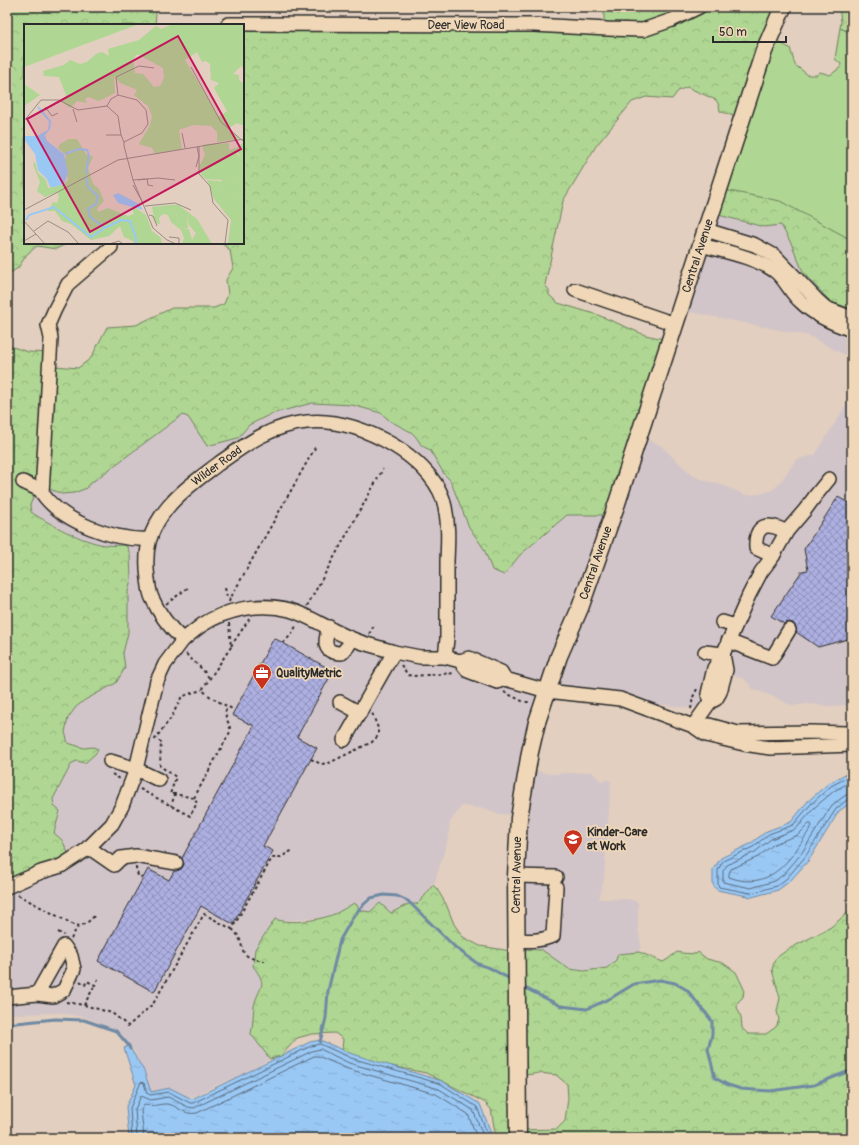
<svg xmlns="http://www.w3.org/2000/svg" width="859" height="1145" font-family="Pangolin,sans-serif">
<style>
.built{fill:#d2c5c9}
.green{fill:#afd692;stroke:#6d805e}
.forest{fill:url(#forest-crowns);stroke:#6d805e;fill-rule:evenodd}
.water{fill:url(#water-ripples);stroke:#6e89a4}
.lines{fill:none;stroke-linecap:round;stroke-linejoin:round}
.shore{stroke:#576a7c;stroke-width:1}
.stream{stroke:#6e89a4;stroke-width:3}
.building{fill:url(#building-cross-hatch);stroke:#2b2b2b}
.minor-casing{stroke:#2b2b2b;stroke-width:16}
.major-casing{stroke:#2b2b2b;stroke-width:19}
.path{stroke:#2b2b2b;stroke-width:2;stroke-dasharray:3 3;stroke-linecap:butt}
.minor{stroke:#efd7b7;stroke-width:13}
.major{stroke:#efd7b7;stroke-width:16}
.labels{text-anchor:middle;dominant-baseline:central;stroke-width:3.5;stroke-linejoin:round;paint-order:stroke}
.street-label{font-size:12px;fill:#2b2b2b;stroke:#efd7b7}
.poi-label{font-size:12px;font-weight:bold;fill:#2b2b2b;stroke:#efd7b7;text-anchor:start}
.inset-river{fill:none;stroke:#9ac8f5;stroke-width:2}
.inset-road{fill:none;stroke:#998d84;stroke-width:1}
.view{fill:#c2185b;fill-opacity:0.15;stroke:#c2185b;stroke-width:2}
.inset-edge{fill:none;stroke:#2b2b2b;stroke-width:2}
</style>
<defs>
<pattern id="forest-crowns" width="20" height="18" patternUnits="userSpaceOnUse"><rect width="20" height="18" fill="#afd692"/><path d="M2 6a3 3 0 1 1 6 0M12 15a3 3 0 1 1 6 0" fill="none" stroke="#97b87e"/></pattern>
<pattern id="water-ripples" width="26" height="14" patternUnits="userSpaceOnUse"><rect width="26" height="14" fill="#9ac8f5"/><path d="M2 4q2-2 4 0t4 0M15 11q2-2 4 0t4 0" fill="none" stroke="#85acd2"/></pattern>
<pattern id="building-cross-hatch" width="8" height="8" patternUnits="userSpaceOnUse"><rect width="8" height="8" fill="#acafe0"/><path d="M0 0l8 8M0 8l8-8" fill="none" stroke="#8c8fb6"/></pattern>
</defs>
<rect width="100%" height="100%" fill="#e2cfbf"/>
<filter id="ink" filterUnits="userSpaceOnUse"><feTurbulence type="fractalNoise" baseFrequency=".025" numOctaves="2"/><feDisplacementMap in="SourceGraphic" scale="8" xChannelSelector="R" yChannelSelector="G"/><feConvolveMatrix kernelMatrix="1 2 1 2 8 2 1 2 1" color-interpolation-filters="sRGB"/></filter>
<g filter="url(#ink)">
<g class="built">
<path d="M711,213L764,227L781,224L791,243L831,302L852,309V359L809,336L680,310Z"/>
<path d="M851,397H852V705L829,706L808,704L792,706L774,697L751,688L749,684L744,679L728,674L699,707L688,708L550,690L527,769L550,774L592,772L601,781L607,780L611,781L604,879L599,899H628L638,902V926L641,946L639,952L618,954L616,960L607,968L584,971L569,969L558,962L520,949L518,815L496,814L487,809L462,806L450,822L447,843L435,881L423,898L417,904H408L390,913L380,903L371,912L359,910L354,903L338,913L321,918L281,921L253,966L260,975L262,985L255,1006L251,1034L270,1059L242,1075L216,1085L195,1096L179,1098L149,1094L140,1074L135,1052L120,1036L105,1026L87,1018L62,1013L7,1014V877L11,886L54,833L60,811L54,806L53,799L72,763L77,761L93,747L84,748L68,744L65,732L68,718L76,707L85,700L93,696L125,668L123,653L128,633V592L131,579L130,554L126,546L104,545L84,540L39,518L31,512L30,505L32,497L40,487L74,493L85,487L182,415L238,438L249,425L271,414L312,403L352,405L381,413L390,421L411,432L416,437L422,446L430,450L444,474L450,479L469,527L484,549L492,570L504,575L520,555L567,515H611L638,436L660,445L692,475L706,481L718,483L745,495L760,494L772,490L779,484L796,460L803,458L815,455Z"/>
</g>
<path class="green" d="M840,28L852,33V244L848,238L719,189L769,38L790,48L795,65L808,75H817L820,72L830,75L840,68L841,64L835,59Z"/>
<g class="forest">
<path d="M7,7H160L156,13L155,25H25V243H68L56,249L37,246L27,254L18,268L10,273L7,279Z"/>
<path d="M604,7H784L741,119L720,111L719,105L716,100L687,87L678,91L672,99L646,97L632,102L596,146L563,201L545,285L549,290V295L558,303L598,315L645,335L669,340L611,515H567L520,555L504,575L492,570L484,549L469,527L450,480L444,474L430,450L422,446L416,437L411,432L390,421L381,413L352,405L312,403L271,414L249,425L238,438L207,446L188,417L182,415L87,486V488L74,493L62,494L45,487L36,491L30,505L31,512C49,524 83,542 105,545C112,546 119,545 126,545L130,554L131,579L128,592V633L123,653L125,668L116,683L85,700L76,707L68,718L65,732L68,743L84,748L93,747L98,749L97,752L85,763L77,761L72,763L53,799L54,806L60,811L54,833L62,840L70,857L11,886L7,877V345L28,352L53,353L55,366L78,368L91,358L107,327L136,325L172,308H214L224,304L228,294L226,280L233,268L230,250L221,243H243V25L604,26Z"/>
<path d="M839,7H852V33L840,28L841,21Z"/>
<path d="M719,189L780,201L848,238L852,244V309L831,302L804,274L791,243L781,225L764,227L711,213Z"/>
<path d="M433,885L437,889L446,904L454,924L463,937L480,946L511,951L520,949L542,950L569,969L584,971L607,968L616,960L618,954L639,952L663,962L668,959L677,952C683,954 689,953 696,954L698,952L707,959L723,963L736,972L744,989L743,997L738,1002L737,1007L741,1017L742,1028L748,1034H766L776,1027L779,1020L777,1011L780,998L772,970L775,959L787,950L831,927L852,909V1138H496L491,1109L484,1102L426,1073L377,1063L360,1061L342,1050L343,1039L335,1033L312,1034L297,1038L281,1056L270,1059L251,1034C253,1025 253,1015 254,1006C259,985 269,987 253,966L255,949L275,919C291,925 321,920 337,913C343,910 348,906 354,903L357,905L359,910L370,912L380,903L391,913L408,904H417L423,898ZM540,1073L556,1075L567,1084L568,1098L565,1121L557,1129L519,1130L518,1076Z"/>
</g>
<g class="water">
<path d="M851,771H852V802L839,811L809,860L790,881L778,890L752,897L717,890L713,885V869L721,858L750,844L767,831L791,822L808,801L829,783Z"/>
<path d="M320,1040L352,1054L442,1081L480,1104L493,1138H129L126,1107L136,1085L124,1048L129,1046L144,1071L151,1092L170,1088L192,1099L310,1042Z"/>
</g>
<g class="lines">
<g class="shore">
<path d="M852,775L831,786L811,804L793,825L769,834L753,847L723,861L718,870V884L719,887L724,888L751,893L777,886L787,878L805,857L836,809L848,799H852"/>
<path d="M852,781L834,791L815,807L796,829L771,839L755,852L727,865L723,871V882L751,888L775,881L784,874L801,854L832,805L846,795L852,794"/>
<path d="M809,824H811L812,826C792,857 772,893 729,877V873L731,869L758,857L774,844L798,835Z"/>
<path d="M132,1138L130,1108L141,1082L144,1083L147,1093L150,1095L169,1092L190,1103H193L311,1046L320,1044L351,1058L441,1084L477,1107L489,1138"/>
<path d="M137,1138L135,1109L141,1096L151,1100L168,1097L188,1107L194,1108L312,1051L320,1049L349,1063L439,1089L473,1110L484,1138"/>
<path d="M144,1138L141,1110L144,1105C155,1107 157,1104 166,1104C177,1104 183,1116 197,1113L314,1056H318L348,1069L436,1094L468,1114L477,1138"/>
</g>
<g class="stream">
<path d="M525,988L561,1006L587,1009L611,998L634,984L660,980L675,983L687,990L712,1021V1035L708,1049L715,1078L728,1085L741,1089L770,1091L814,1085L852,1070"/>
<path d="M7,1024L55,1019L84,1020L116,1031L129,1046L130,1049"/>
<path d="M320,1042L326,1018L328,991L340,940L353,917L361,907L371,898L384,895L397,896L408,901L456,948L478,964L490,968L508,978"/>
</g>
</g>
<g class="building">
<path d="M838,497L852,505V638L818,647L796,632V627L793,623L789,622L784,624L771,616L802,571L808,570L804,549Z"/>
<path d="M274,638L333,671L297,737L317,748L263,846L273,851L233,924L201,906L154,992L98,961L148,869L169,880L174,871L179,870L182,868L184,864L182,858L254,726L232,715Z"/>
</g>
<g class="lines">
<defs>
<g id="minor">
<path d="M228,24L534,25L607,29L643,30L672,20L699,7"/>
<path d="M706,230L755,245L775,256L817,300L826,308L852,318"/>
<path d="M701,245C723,251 758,258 776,272C786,280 791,294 801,302C815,316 834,324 852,330"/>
<path d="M111,247L68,284L55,309L48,325L51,338L42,493C62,522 115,541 149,539"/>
<path d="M575,290L675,324"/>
<path d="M23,482L42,491"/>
<path d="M773,556L756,548C755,531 761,522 778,528C781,529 784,531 787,531"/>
<path d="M722,622L735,626"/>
<path d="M329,627C324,643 323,653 342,653L348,646L352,639"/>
<path d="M183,640C189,635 195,630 202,625C226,609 261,602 290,610C310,616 328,629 348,637C362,644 379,647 394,652"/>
<path d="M728,641L772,658L789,630"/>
<path d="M705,652L723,654"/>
<path d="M460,661L469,658L501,672L505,679"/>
<path d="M340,702L360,713"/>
<path d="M710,702L708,694L714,668L723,654L749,595L761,572L773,556L787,531L805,510L816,495L829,479"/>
<path d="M693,726L706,735L744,744L770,748L852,745"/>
<path d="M693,726L709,725L738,733L811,732L846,733L852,735"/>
<path d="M344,740L394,652L420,657H445"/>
<path d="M110,761L136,769L159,780"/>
<path d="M88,847L114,865L121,858L136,856L176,863"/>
<path d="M516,876L556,877"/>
<path d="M7,887L41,872L61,866L86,850L112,824L122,806L136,769L157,681L165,664L183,640C170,628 159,614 152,598C149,592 149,585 148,579C144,550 149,530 168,507C182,490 201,477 218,464C246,444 272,425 307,422C338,419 367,430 393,445C413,457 435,476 443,499C449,519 448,540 447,561C447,587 447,613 447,639L445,657L460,661L468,671L497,682L505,679L547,691L620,699L693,726L710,702L716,699L720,692L726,670L723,654"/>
<path d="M516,940C530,941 540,941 553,936L556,887"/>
<path d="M7,997L37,994L53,996L64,990L74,969L71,956L64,946L37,994"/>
</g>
<path id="major" d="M518,1138L516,876L519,818L530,752L537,722L559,656L580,608L617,503L764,51L783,7"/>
</defs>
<use href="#minor" class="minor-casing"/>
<use href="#major" class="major-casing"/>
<g class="path">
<path d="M225,588L227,597L230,599"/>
<path d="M229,602L230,599L316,446"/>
<path d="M166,604L189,587"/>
<path d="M307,606L383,469"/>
<path d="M229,623L231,647L202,690L212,698L234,710"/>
<path d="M369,634L375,624"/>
<path d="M283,643L292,634L297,624"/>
<path d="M231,646L250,618"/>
<path d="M186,654L203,670L210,679"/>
<path d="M401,665L408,675L413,676L455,673"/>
<path d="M504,692L524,702H531"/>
<path d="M691,709L693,697L697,689"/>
<path d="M311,759L321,764L329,763L372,742L378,736V728L372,713"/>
<path d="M112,774L120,779"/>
<path d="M140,789L190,816L197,803L194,798L175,794L171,806"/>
<path d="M175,794H170L176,777L160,766L161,742L155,739L171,718L181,698L188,694L202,690"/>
<path d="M194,798L230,732C231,721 222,719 227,707"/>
<path d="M135,868H136L138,876L143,878"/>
<path d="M18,895L76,926C85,925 89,922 95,915"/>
<path d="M232,929C250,944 231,957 265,961"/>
<path d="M58,932L64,935"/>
<path d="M71,939L78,926"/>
<path d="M80,981L85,985L87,981L95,985L99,977"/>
<path d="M66,1002L84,1005L95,985"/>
<path d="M84,1005L112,1013L128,1026L153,1004L204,914L232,929L272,858L281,857L293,850"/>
</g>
<use href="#minor" class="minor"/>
<use href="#major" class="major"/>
</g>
</g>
<defs>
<symbol id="office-pin" viewBox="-11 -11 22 30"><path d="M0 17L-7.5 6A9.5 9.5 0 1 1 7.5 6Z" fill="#c8321e" stroke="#efd7b7"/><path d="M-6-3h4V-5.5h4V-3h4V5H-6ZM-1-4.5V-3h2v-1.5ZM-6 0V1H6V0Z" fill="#fff"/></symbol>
<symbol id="school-pin" viewBox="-11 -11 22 30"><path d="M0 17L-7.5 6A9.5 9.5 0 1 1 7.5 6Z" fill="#c8321e" stroke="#efd7b7"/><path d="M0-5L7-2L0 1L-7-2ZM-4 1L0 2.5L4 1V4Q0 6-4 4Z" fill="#fff"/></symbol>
</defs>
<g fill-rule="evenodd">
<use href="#office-pin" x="251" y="662" width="22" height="30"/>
<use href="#school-pin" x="562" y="828" width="22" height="30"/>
</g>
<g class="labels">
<g class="street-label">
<text x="466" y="25">Deer View Road</text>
<text transform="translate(698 256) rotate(-72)">Central Avenue</text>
<text transform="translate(217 466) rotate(-36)">Wilder Road</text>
<text transform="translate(596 563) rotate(-71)">Central Avenue</text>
<text transform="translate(517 875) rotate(-89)">Central Avenue</text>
</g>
<g class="poi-label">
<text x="276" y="673">QualityMetric</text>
<text x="587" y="832">Kinder-Care<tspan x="587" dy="14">at Work</tspan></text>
</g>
</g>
<g transform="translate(24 24)">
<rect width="220" height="220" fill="#e2cfbf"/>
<path d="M205,119V126L212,124L213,130L220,137V150L214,157L219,165L216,173L212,168H194L195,165L198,164V156L182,155L177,151L182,146V120ZM146,181H153L163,191L164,204H159L154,198L152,188Z" fill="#afd692"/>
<path d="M0,0H115L0,43ZM149,0H220V45L217,42L209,50L215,51V56L220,60V102L213,99L205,104L216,115L193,118V108L187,102L169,101L155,106L158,125L131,130L128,124L115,120L126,101L128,92L124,82L110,71L113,66L96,59L90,52L91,69L75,77L64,73L61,75L63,79L53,77L46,84L38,78L42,71L35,53L20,52L19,47L40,41L46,36L56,40L63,38L72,30L78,28L85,32L84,25L115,16L132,2L137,5ZM173,28L178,38L182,37L186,40L187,56L195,59L190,64L203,87L195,93L161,36ZM113,30L139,44L140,54L136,62L130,63L119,50L111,49L109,36ZM0,60L16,71L0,82ZM45,115H53L62,130L69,133L64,144L69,160L75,165L80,177L73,184L74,188L84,184L104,192L110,190L108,184L110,183L122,191L128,207L137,214L138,220H110L109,217L100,213L96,202L85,212L67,216L47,200L38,197L31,187H24L29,178L33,179L35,173L33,168L21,173L13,167L16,158L9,140L11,138L14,149L22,156L24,164L39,161L44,156L41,137L42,131L34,124L36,120ZM220,118V137H218L212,124ZM182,120L185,141L177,151L175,143L181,131L178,121ZM220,150V220H204L207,196L190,175L183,156L202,158V164L195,165L194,168H212L216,173L219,165L214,157ZM146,181L152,188L154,198L159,204L165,205L168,216L172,209L165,201L163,191L157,189L153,180L173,195L188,220H158L160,214L157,206L147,198L144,191L139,190L135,194L136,200L131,199L128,183Z" fill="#afd692" fill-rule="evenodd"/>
<path d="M26,105L21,111L23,117L40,130L44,149L40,160L31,163H26L23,155L14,146L11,130L0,115L1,112H13ZM94,169L115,180L119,186L94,179L89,171Z" fill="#9ac8f5"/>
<path class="inset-river" d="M14,83L26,97L25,106M41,130L55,125L63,126L65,131L62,150M62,153L64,163L74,172L72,180L64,185L66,193L81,204L97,196L106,197L112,214V220M2,196L5,191L30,183L67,213L79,205"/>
<path class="inset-road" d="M167,43L197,98L220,118M94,71L92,53L115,42L130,44M83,82L94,92L97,111M21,83L28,92L34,89M49,85L53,98M0,97L17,76H35L54,86L83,82L87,75L94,71L113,76L122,86L124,100L118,109L100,118V122L109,156L121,155M158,109L161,124M82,111H97L100,118M175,122V150L186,162L189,179L204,196L201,219M172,143L175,132L173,123M123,154L124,161L129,162M109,156L129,204L143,216L152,220M114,156L134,154L151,156M109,161L119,179M121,182L151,179L167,186M0,186L94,136L220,115M125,191L129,192L133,202M0,197L21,220M10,207L24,197L44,208L55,220M145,213L155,214V220M0,217L12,210M85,220L95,217L99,220"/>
<path class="view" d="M154,12L217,125L66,208L3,95Z"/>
<rect width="220" height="220" class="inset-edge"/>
</g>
<rect width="859" height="1145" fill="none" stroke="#efd7b7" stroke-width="24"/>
<rect x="12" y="12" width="835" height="1121" fill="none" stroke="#2b2b2b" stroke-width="1.5" filter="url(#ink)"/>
<path d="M713 36v6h73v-6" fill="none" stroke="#2b2b2b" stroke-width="2"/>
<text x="719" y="36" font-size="12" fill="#2b2b2b" stroke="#efd7b7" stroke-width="3" paint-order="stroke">50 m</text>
</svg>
